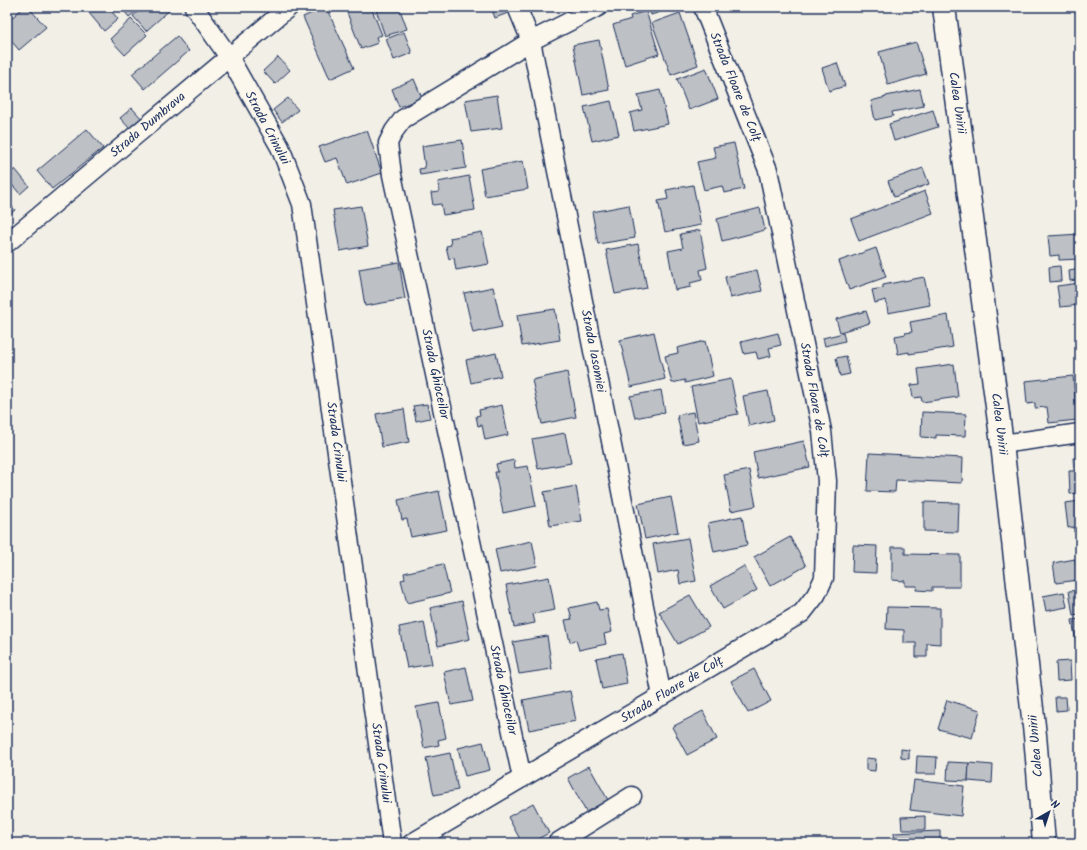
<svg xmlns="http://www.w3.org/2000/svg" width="1087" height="850" font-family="Kalam,sans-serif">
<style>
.building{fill:#bdc0c4;stroke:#1b2f5e}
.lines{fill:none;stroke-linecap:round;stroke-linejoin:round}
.minor-casing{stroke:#1b2f5e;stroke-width:21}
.secondary-casing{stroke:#1b2f5e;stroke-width:25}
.minor{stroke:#fbf7ec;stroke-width:18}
.secondary{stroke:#fbf7ec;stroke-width:22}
.labels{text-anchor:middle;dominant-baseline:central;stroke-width:3;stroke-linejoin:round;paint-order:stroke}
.street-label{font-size:13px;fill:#1b2f5e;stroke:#fbf7ec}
</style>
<rect width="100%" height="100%" fill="#f2efe6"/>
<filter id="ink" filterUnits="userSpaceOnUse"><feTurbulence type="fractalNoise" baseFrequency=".025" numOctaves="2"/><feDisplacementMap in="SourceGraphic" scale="8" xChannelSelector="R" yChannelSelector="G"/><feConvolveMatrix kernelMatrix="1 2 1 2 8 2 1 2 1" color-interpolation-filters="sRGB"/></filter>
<g filter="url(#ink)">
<g class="building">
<path d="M24,7H28L46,27L19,50L7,36V22Z"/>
<path d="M84,7H108L118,19L104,31Z"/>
<path d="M121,7H141L129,17Z"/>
<path d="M143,7H173L146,31L133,16Z"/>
<path d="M325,7H326L354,68L330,79L303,17Z"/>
<path d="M352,7H371L382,35L376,37L378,43L361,49L346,10Z"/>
<path d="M375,7H399L407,29L385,36Z"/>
<path d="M491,7H506L508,13L495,18Z"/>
<path d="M649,7H673V8L651,15Z"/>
<path d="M646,11L659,54L625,65L613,25L631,19L630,16Z"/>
<path d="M680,13L698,65L671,75L652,23Z"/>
<path d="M131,19L147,35L125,55L110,39Z"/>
<path d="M404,32L412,53L394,60L386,39Z"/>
<path d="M177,36L189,51L145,89L132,74Z"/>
<path d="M599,40L609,90L583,95L573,45Z"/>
<path d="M916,42L926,74L888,85L879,52Z"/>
<path d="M278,57L290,70L275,84L263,71Z"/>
<path d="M837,63L845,86L829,91L822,68Z"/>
<path d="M706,68L718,99L689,110L677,79Z"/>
<path d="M414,79L422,98L399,107L392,89Z"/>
<path d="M920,89L924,106L892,112L893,116L875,120L871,101L886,97V96Z"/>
<path d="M660,90L668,124L634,131L630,113L642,110L638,95Z"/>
<path d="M497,95L502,128L471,132L465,100Z"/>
<path d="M288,98L298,110L282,122L273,110Z"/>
<path d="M611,101L619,135L592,141L584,107Z"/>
<path d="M132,108L143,120L131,130L120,118Z"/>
<path d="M933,110L938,127L894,141L889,124Z"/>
<path d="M87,129L103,148L52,189L37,171Z"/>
<path d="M367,130L382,173L347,185L337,158L325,162L319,147Z"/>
<path d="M462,140L466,168L420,175L419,169L425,168L422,146Z"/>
<path d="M734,143L744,189L724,193L722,186L704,190L697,162L716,158L713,147Z"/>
<path d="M523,161L528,189L485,196L480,169Z"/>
<path d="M923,168L929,184L894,197L888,181Z"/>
<path d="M15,169L29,186L20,194L7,179V176Z"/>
<path d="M469,176L475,210L443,215L441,204L433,205L431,193L439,192L438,182Z"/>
<path d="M693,185L701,225L665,232L658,201L668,199L666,190Z"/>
<path d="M925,191L933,213L859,241L851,219Z"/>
<path d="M7,201L15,210L7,216Z"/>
<path d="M629,205L635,238L598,244L592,212Z"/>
<path d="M361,206L368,246L340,251L333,210Z"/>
<path d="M760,208L765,230L722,241L717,219Z"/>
<path d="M700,230L707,268L700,270L702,280L690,283L691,287L675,290L668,251L683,248L680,234Z"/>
<path d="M482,232L489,264L456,270L454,258L449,259L446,246L451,245L450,238Z"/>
<path d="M1080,234V259L1059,260V255L1050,256L1048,236Z"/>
<path d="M638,244L647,288L615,294L606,250Z"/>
<path d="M876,248L886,277L849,290L839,261Z"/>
<path d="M399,262L405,299L365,306L359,269Z"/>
<path d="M1060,266L1061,281L1050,282L1049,267Z"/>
<path d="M1080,269V279L1070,281L1069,271Z"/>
<path d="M757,270L762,291L730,298L725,277Z"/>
<path d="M924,277L930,305L888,313L886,300L875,303L872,290L883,288V285Z"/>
<path d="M1080,283V305L1060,307L1057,286Z"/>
<path d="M493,287L502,327L473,333L464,293Z"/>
<path d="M555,309L560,340L522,346L517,315Z"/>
<path d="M866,311L870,323L840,332L836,319Z"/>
<path d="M948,315L953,347L909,354V352L898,354L895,336L906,334L905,333L912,332L910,322Z"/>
<path d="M654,332L665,379L631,387L620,340Z"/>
<path d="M778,333L781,345L769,348L771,356L758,359L756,352L744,354L741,342Z"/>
<path d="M843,333L845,341L825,346L823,338Z"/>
<path d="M705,341L713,376L685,383V380L672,383L665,356L678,353L677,348Z"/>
<path d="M496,353L501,376L471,383L466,360Z"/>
<path d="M846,356L850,374L840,376L836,358Z"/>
<path d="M954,364L958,397L922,402L921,397L913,398L911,385L920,384L918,369Z"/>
<path d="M567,372L576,417L542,424L532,380Z"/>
<path d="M1073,376L1077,420L1049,423L1047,407L1035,408V403L1027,404L1025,381Z"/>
<path d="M731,379L738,414L698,422L691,387Z"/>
<path d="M661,390L665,412L635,418L630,396Z"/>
<path d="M768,391L774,420L749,426L743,396Z"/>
<path d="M427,404L430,418L416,421L413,406Z"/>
<path d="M502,405L508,435L485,440L482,425L478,426L476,416L480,415L479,410Z"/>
<path d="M404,409L409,442L382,447L376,414Z"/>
<path d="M693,412L699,441L683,444L677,415Z"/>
<path d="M922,412L966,414L965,436L936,435V438L921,437Z"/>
<path d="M565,433L571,463L538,469L532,439Z"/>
<path d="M804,441L810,467L758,478L753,452Z"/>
<path d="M869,453L963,458L962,483L896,480L895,492L867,491Z"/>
<path d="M1073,458H1080V493L1070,494L1069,471H1074Z"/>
<path d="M514,460L515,468L528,466L536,506L503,513L495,472H498L496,464Z"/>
<path d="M749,470L756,506L731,511L724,475Z"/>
<path d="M576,486L582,521L550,526L544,492Z"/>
<path d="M439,491L447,530L411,537L407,519L402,520L398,500Z"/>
<path d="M671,497L678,532L645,539L638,504Z"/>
<path d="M1080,501V531L1074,532V527L1068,528L1065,503Z"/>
<path d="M924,502L959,503L958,532L924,531Z"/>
<path d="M742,516L747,545L714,552L708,523Z"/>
<path d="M790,537L806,566L770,586L754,557Z"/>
<path d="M688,538L696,581L680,584L678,570L658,574L653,544Z"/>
<path d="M532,541L537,566L500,573L495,549Z"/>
<path d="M853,545L877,546L876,573L852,572Z"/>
<path d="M892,547H905V554L960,555V587H932V591L916,590L917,586H905V581L892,580Z"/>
<path d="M1075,559L1078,580L1056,583L1053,563Z"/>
<path d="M443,564L450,593L407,603L401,580L405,579L404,573Z"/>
<path d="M744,566L757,590L723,609L710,586Z"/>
<path d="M549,577L555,610L533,614L535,623L514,627L506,585Z"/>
<path d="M1080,590V614L1073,615L1069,591Z"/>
<path d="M1064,592L1067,607L1046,611L1043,596Z"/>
<path d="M690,595L709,627L678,644L659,612Z"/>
<path d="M462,601L470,639L438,646L430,608Z"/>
<path d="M597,602L599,610L607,609L612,632L604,634L606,644L579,650L576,640L570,642L565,620L572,619L569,608Z"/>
<path d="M887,607L940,608V644L927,643V657H916V643H904V630L886,629Z"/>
<path d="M1080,619V642H1076L1072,620Z"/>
<path d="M424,622L432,664L407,668L399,627Z"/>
<path d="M547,636L552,669L519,674L513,642Z"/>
<path d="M622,653L627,684L602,689L596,658Z"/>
<path d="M1070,661L1071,680L1057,681L1056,662Z"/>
<path d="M466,667L473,701L451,705L444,672Z"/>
<path d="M754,669L771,701L748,713L731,681Z"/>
<path d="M1076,689H1080V714H1079Z"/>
<path d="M570,691L576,721L529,730L523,700Z"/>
<path d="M1055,697H1066L1067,710L1056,711Z"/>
<path d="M947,700L980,710L972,738L938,729Z"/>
<path d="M439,703L446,738L438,740L439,745L424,748L416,707Z"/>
<path d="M703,711L717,739L687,755L672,727Z"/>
<path d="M483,742L490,770L465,776L458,748Z"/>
<path d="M901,749L909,750V759L901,758Z"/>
<path d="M450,753L458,790L434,795L426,758Z"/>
<path d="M917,756L937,757L936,774H916Z"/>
<path d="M866,758L876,759L875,771L866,770Z"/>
<path d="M948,762L969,763L968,781L947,780Z"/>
<path d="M969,763L993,765L992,783L968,781Z"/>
<path d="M589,766L608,800L586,812L568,778Z"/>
<path d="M914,780L964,786L961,816L910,810Z"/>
<path d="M533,803L549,833L530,843H522L508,817Z"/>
<path d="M925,816V830H902L901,817Z"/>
<path d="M940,831V843H895L894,833Z"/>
<path d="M461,839L463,843H455Z"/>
</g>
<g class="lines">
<defs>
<g id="minor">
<path d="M194,7L229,57L280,147L302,204L392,843"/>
<path d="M517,7L531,41L662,696"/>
<path d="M7,243L289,7"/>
<path d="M1002,444L1080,433"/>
<path d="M522,778L392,175L388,143L394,131L403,119L531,41L598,7"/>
<path d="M412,843L802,613L816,595L824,578L827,481L822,431L768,170L703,7"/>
<path d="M557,843L632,796"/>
</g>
<path id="secondary" d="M944,7L1002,444L1035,735L1044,843"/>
</defs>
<use href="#minor" class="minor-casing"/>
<use href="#secondary" class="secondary-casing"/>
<use href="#minor" class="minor"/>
<use href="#secondary" class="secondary"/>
</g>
</g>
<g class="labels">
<g class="street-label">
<text transform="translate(735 87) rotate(68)">Strada Floare de Colț</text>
<text transform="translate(957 103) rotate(82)">Calea Unirii</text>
<text transform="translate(148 125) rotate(-40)">Strada Dumbrava</text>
<text transform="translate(267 128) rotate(62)">Strada Crinului</text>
<text transform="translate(593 351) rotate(79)">Strada Iasomiei</text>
<text transform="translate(435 374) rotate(78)">Strada Ghioceilor</text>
<text transform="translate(814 400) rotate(80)">Strada Floare de Colț</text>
<text transform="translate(999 424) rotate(83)">Calea Unirii</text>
<text transform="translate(336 442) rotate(82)">Strada Crinului</text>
<text transform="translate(503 690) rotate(78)">Strada Ghioceilor</text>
<text transform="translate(672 690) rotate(-31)">Strada Floare de Colț</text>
<text transform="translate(1036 746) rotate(-95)">Calea Unirii</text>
<text transform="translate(381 763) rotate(82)">Strada Crinului</text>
</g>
</g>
<rect width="1087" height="850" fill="none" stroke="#fbf7ec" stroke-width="24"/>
<rect x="12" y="12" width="1063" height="826" fill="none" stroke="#1b2f5e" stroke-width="1.5" filter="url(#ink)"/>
<g transform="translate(1049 812) rotate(39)" stroke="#fbf7ec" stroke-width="3" paint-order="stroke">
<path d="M0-3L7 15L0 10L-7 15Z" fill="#1b2f5e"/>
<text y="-6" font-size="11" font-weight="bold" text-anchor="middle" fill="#1b2f5e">N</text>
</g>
</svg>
